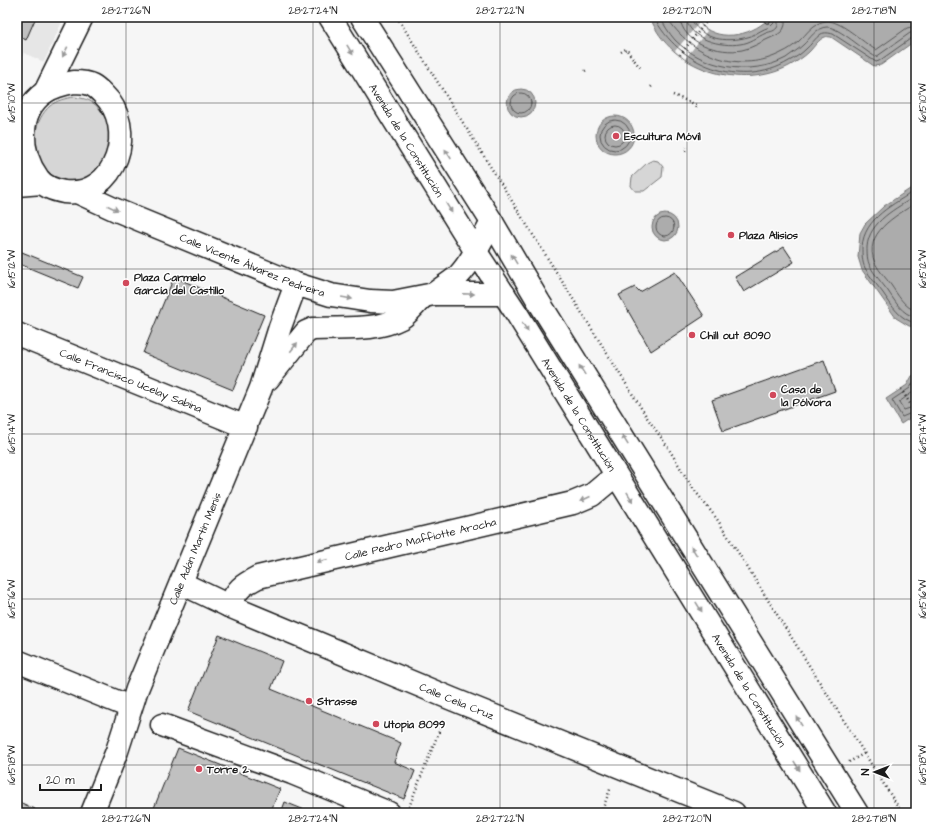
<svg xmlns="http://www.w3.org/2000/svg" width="933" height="830" font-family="'Architects Daughter',sans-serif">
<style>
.built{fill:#e6e6e6}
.green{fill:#d6d6d6;stroke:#797979}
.water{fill:#acacac;stroke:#727272}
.pier{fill:#f6f6f6}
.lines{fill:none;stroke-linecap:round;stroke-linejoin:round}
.shore{stroke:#565656;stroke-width:1}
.building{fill:#c0c0c0;stroke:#1c1c1c}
.minor-casing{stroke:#1c1c1c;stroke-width:25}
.major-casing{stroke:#1c1c1c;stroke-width:25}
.path{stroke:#1c1c1c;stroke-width:2.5;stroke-dasharray:1 3;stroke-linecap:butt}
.minor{stroke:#fff;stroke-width:22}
.major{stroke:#fff;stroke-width:22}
.oneway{fill:#999}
.ticks{fill:none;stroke:#1c1c1c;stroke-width:1;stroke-opacity:0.45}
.poi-dot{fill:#d1495b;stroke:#fff;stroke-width:1.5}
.labels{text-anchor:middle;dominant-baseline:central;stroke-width:3;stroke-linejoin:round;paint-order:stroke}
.poi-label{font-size:11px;font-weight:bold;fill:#1c1c1c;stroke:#fff;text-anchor:start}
.street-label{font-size:11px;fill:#1c1c1c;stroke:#fff}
.neatline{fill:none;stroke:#1c1c1c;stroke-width:1.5}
.ticks-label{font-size:10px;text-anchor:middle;fill:#1c1c1c}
</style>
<rect width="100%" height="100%" fill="#f6f6f6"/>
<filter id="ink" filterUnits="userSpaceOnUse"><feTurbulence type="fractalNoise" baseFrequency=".025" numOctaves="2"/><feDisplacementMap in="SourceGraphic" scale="8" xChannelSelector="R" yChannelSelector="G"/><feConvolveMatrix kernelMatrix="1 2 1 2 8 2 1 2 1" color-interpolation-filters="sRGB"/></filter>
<g filter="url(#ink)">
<path class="built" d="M17,17H64L44,62L24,53L17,68Z"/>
<g class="green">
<path d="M75,97C81,98 88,99 93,103C121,123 110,177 75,182C60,184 48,174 41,162C30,145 35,119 50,106C57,100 66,98 75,97Z"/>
<path d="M653,160L658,161L663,167L662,177L644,191H635L631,186L632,177L647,163Z"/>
</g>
<g class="water">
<path d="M650,17H695C710,42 744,39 765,22L769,23L770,21L768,18L769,17H916V40L881,65L874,66L831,37C828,37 827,36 825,37C819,39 814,47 809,52C804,57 796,62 789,66C741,91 670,70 650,17Z"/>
<circle cx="521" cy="103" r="14"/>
<circle cx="615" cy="135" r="19"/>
<path d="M916,185V327L909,326L896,318L862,270L858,257L860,233L865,224L884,206Z"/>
<circle cx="665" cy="227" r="13"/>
<path d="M916,374V414L901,424L886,399L907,385L912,376Z"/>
</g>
<path class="pier" d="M699,23L707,31L685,59L675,51Z"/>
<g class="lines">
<g class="shore">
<path d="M654,17C678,65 741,90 789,61C795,58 801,54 806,49C811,45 815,38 821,34C825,32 829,33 833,34L876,62L879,61L913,37H916"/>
<path d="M660,17C664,25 669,33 675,40C703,68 750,77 786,58C791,54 798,50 803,45C810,39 816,27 827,27C839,27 864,51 876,57L910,33L916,32"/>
<path d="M667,17C690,56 741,75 783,52C788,50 793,46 798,42C807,34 813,22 827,21C842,21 862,42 876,50L907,28L916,26"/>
<path d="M680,17C681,44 721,54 742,50C752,48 759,43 768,39C779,34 787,32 785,17"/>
<path d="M686,17C688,40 722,47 740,44C750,43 757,37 766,33C771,31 775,32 778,26V17"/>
<path d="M692,17C692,24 697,28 702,32C715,42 736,41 751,36C758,33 762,29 770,27L774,23L773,17"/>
<circle cx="521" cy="103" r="10"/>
<circle cx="615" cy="135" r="15"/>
<circle cx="615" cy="135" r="10"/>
<path d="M916,190C894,204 864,218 862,247C862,254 862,262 865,268C870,277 877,285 883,293C892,306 900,320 916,323"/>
<path d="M916,196C897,208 869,221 867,247C867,254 867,260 870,266C874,274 882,283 888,291C895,301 902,315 916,317"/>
<path d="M916,203C896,216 862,233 875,263C879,271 886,278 891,285C898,295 904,307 916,311"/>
<circle cx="665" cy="227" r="9"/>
<path d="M916,378L910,388L892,400L902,417L916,411"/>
<path d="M916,388L913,392L899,402L904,410L916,406"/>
</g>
</g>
<g class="building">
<path d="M17,17H36L26,40L17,35Z"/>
<path d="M761,17H769L768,18L770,20V23H766Z"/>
<path d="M784,247L794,262L744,292L735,277Z"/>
<path d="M17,250L83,277L78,288L17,263Z"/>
<path d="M675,272L704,316L651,351L619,295L635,287L640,292Z"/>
<path d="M174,277L264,315L233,390L143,353Z"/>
<path d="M824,360L835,391L723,431L712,400Z"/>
<path d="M219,635L282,661L271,689L401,743L394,762L415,771L404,799L188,711Z"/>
<path d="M178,748L280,789L270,813H152Z"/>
<path d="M17,801L35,809L33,813H17Z"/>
<path d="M285,802L312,813H281Z"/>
</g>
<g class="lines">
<defs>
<g id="minor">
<path d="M74,82C79,82 86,82 92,85C96,87 100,91 103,94C138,127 117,198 64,192C54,190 44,187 38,178C20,153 16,112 45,92C54,86 64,84 74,82Z"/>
<path d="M45,92L82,17"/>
<path d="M17,185L42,183"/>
<path id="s1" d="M77,192L116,210L296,284L331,295L370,301L393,302L434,294H504"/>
<path d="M434,294C442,287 452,282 459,275C473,260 482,240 492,222"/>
<path id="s2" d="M17,334L246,427"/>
<path d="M268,379L306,332L313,329C342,327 374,332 401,318C409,313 416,303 423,297"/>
<path id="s3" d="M181,583L229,606L452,699L734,813"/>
<path id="s4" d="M229,606C238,588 241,586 258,577L573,503L592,495L616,475"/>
<path d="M17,661L130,707"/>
<path d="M162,725L292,773L389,813"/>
<path id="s5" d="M92,813L117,751L137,689L261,388L280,327L296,284"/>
</g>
<g id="major">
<path id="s6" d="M330,17L476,252L517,314L825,813"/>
<path d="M362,17L492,222L539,302L857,813"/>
</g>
</defs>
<use href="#minor" class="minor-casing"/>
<use href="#major" class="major-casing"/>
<g class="path">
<path d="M397,17L648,419L667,446L692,487L717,519L902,813"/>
<path d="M621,52L626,49L641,69"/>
<path d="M680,55L710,17"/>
<path d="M585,71L588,69"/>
<path d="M651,87L653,85"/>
<path d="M673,95L697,105L696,109"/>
<path d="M685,151L686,147"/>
<path d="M901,389L916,413"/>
<path d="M849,762L865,753"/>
<path d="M409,807L444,719"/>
<path d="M601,813L611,787"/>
</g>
<use href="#minor" class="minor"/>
<use href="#major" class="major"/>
</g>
<defs><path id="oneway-solid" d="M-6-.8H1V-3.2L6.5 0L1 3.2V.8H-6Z"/></defs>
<g class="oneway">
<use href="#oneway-solid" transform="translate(350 50) rotate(58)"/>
<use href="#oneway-solid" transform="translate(65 52) rotate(117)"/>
<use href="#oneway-solid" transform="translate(448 154) rotate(-123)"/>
<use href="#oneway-solid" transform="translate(113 208) rotate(24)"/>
<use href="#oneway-solid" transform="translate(449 208) rotate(58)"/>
<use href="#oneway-solid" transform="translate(514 259) rotate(-121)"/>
<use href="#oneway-solid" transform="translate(469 294) rotate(1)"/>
<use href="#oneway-solid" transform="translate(347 298) rotate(10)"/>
<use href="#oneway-solid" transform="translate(525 327) rotate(58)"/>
<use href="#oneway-solid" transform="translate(294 347) rotate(-52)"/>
<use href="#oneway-solid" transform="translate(582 370) rotate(-122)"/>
<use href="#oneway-solid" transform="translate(625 440) rotate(-122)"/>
<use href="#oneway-solid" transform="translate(630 497) rotate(58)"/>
<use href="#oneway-solid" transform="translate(585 499) rotate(156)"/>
<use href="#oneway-solid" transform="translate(694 551) rotate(-122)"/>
<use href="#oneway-solid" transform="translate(322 561) rotate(167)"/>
<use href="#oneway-solid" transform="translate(699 607) rotate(58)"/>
<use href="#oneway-solid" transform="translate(799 721) rotate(-122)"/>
<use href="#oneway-solid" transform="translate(797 766) rotate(58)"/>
</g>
</g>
<path class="ticks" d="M126,17V813M313,17V813M500,17V813M687,17V813M874,17V813M17,103H916M17,269H916M17,434H916M17,599H916M17,765H916"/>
<g class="poi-dot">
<circle cx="616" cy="136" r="4"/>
<circle cx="731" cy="235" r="4"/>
<circle cx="126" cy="283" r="4"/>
<circle cx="692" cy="335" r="4"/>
<circle cx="773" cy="395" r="4"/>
<circle cx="309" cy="701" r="4"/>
<circle cx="376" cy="724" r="4"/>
<circle cx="199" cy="769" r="4"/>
</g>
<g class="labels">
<g class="poi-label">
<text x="624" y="136">Escultura Móvil</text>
<text x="739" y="235">Plaza Alisios</text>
<text x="134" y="277">Plaza Carmelo<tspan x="134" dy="13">García del Castillo</tspan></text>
<text x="700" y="335">Chill out 8090</text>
<text x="781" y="389">Casa de<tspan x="781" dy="13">la Pólvora</tspan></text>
<text x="317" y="701">Strasse</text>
<text x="384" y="724">Utopia 8099</text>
<text x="207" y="769">Torre 2</text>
</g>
<g class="street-label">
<text stroke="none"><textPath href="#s6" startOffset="145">Avenida de la Constitución</textPath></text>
<text stroke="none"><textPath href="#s1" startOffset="190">Calle Vicente Álvarez Pedreira</textPath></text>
<text stroke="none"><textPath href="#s2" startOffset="123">Calle Francisco Ucelay Sabina</textPath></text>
<text stroke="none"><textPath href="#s6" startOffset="469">Avenida de la Constitución</textPath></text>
<text stroke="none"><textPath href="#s4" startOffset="209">Calle Pedro Maffiotte Arocha</textPath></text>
<text stroke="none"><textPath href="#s5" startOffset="284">Calle Adán Martín Menis</textPath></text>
<text stroke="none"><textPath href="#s6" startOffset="793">Avenida de la Constitución</textPath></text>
<text stroke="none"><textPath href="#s3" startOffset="300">Calle Celia Cruz</textPath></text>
</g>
</g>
<rect width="933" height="830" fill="none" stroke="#fff" stroke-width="44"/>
<g transform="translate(875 772) rotate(270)" stroke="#ffffff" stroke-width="3" paint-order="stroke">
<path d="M0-3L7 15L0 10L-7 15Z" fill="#1c1c1c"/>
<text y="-6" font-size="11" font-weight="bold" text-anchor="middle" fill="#1c1c1c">N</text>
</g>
<path d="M40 784v6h61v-6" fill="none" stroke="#1c1c1c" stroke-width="2"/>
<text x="46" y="784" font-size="12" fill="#1c1c1c" stroke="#ffffff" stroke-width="3" paint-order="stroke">20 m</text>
<rect x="22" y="22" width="889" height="786" class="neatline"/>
<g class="ticks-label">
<text x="126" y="14">28°27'26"N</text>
<text x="313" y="14">28°27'24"N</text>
<text x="500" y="14">28°27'22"N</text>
<text x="687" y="14">28°27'20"N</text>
<text x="874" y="14">28°27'18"N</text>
<text transform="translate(922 103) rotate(-90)" y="4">16°15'10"W</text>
<text transform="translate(11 103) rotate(-90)" y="4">16°15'10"W</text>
<text transform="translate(922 269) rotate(-90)" y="4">16°15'12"W</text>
<text transform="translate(11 269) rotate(-90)" y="4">16°15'12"W</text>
<text transform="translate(922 434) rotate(-90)" y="4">16°15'14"W</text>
<text transform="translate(11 434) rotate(-90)" y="4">16°15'14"W</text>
<text transform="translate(922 599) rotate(-90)" y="4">16°15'16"W</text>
<text transform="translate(11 599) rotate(-90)" y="4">16°15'16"W</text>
<text transform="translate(922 765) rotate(-90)" y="4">16°15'18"W</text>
<text transform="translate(11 765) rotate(-90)" y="4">16°15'18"W</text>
<text x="126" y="822">28°27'26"N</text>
<text x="313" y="822">28°27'24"N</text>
<text x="500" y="822">28°27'22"N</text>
<text x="687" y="822">28°27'20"N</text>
<text x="874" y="822">28°27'18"N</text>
</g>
</svg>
